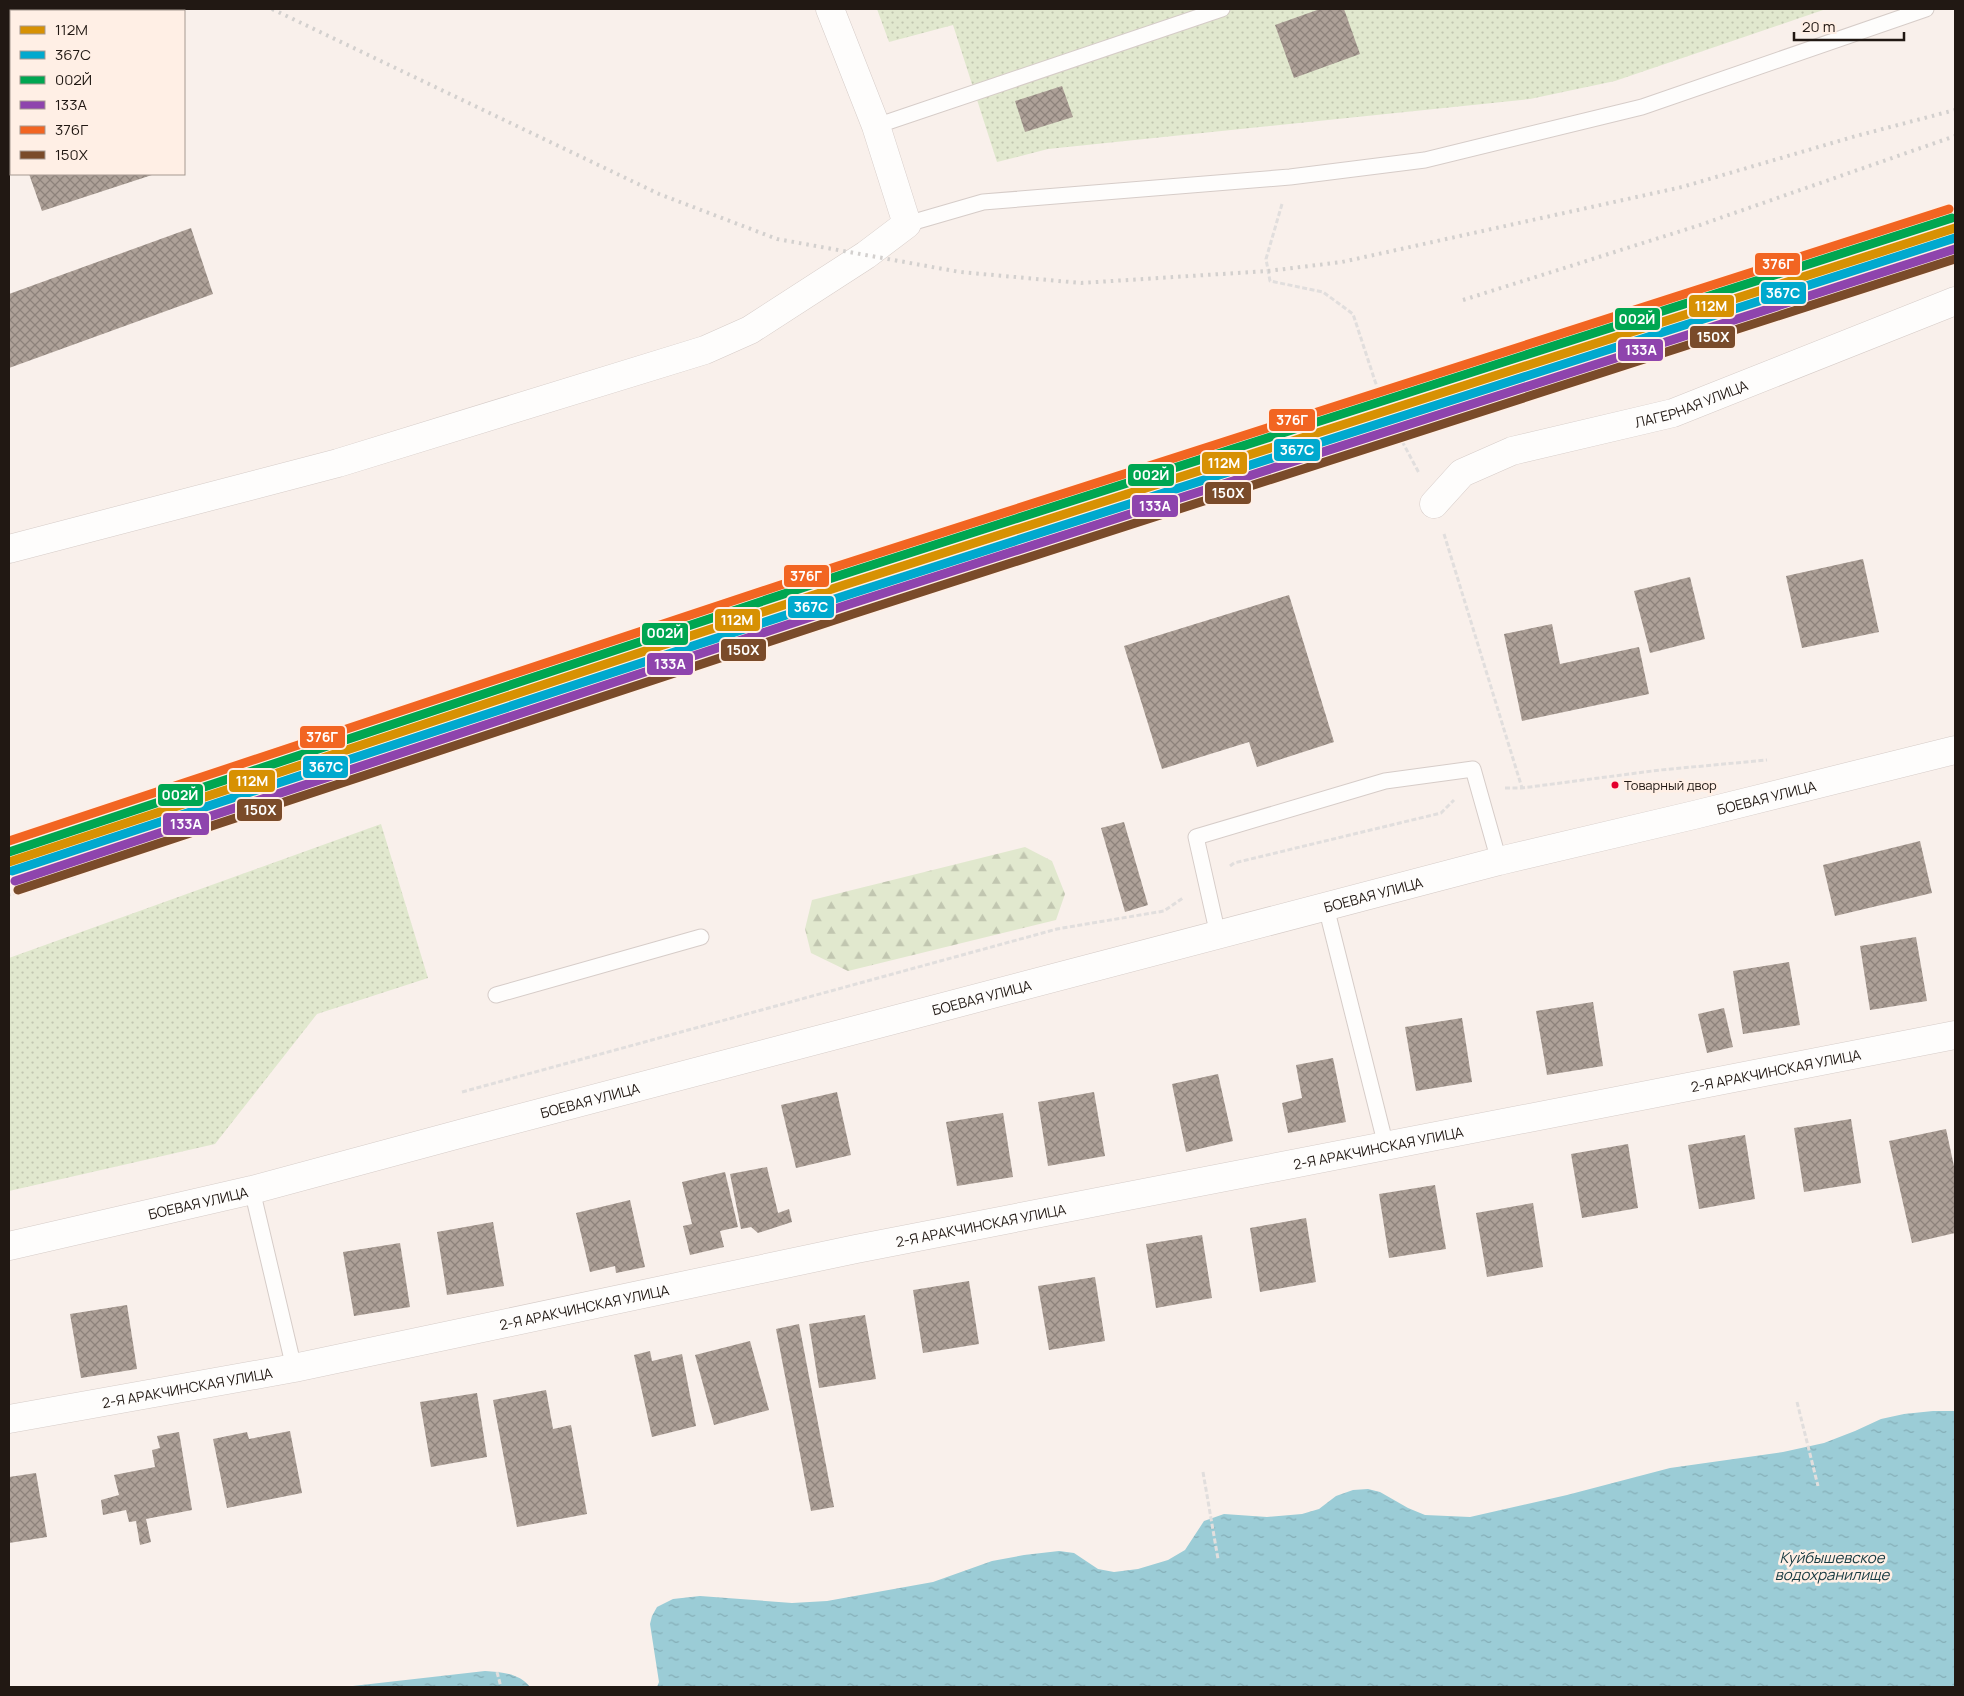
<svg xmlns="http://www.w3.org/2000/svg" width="1964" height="1696" font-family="Manrope,sans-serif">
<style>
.grass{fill:url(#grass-dots)}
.forest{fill:url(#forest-firs)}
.water{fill:url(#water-ripples)}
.building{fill:url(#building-cross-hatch)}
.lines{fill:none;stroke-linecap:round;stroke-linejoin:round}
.lane-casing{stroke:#d6ccc8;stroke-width:17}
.street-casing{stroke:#d6ccc8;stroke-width:29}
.secondary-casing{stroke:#d6ccc8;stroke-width:29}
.path{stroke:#e1dedd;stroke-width:3;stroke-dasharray:5 2.5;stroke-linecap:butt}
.lane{stroke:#fefdfc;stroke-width:15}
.street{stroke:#fefdfc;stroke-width:28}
.secondary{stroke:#fefdfc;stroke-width:28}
.rail{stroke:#d3d0ce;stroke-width:4;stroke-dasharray:2.5 5;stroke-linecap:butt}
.rail-1-casing{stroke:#ffefe5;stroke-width:12}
.rail-2-casing{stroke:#ffefe5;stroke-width:12}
.rail-3-casing{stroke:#ffefe5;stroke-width:12}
.rail-4-casing{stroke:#ffefe5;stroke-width:12}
.rail-5-casing{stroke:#ffefe5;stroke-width:12}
.rail-6-casing{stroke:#ffefe5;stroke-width:12}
.rail-1{stroke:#d79103;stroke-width:9}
.rail-2{stroke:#00a9ce;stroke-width:9}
.rail-3{stroke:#00a651;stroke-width:9}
.rail-4{stroke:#8e44ad;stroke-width:9}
.rail-5{stroke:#f26522;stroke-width:9}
.rail-6{stroke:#7a4b2a;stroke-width:9}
.bus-dot{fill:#e4002b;stroke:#ffefe5;stroke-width:2}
.labels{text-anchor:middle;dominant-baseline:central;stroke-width:5;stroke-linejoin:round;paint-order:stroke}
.bus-label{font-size:13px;fill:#211813;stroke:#ffefe5;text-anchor:start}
.street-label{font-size:14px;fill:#211813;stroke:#ffefe5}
.water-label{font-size:15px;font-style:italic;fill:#153940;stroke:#ffefe5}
.line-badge{stroke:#ffefe5;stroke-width:2}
.badge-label{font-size:14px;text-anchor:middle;font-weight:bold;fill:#fff}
</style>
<defs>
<pattern id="grass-dots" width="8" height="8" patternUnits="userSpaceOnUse" patternTransform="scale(1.25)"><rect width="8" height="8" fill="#e1e8ce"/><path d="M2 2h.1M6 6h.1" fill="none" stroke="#c1c6b0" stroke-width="1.8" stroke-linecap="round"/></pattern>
<pattern id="forest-firs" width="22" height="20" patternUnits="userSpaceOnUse" patternTransform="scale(1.25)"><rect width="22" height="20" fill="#e1e8ce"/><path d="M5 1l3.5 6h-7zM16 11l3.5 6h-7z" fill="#c1c6b0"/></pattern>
<pattern id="water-ripples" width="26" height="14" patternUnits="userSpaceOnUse" patternTransform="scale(1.25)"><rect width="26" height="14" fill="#9bccd6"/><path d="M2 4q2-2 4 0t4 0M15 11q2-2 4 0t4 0" fill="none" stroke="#85aeb7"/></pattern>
<pattern id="building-cross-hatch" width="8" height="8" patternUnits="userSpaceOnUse" patternTransform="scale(1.25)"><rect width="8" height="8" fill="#aea198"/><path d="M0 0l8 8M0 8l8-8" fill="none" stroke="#8d827b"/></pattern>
</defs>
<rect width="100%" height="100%" fill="#f9f0eb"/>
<g class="grass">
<path d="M877,9H1826L1615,81L1530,99L1048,149L997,162L953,25L889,42Z"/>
<path d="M381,824L428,978L317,1014L215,1144L9,1191V958Z"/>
</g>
<path class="forest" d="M1025,847L1052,861L1065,894L1056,920L848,971L811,953L805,929L812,900Z"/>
<g class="water">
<path d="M1933,1411H1955V1687H657L659,1682L650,1624L652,1616L657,1607L673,1599L700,1596L792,1603L827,1601L933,1582L992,1561L1024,1555L1059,1551L1074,1553L1098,1569L1114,1572L1138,1569L1168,1560L1185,1550L1204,1521L1224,1514L1267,1517L1302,1514L1319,1509L1336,1496L1353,1490L1368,1489L1380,1492L1408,1508L1425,1515L1470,1517L1567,1495L1670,1468L1783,1452L1824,1443L1855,1431L1881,1419L1904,1414Z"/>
<path d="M485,1671C501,1672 519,1673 530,1687H344Z"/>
</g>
<g class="building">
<path d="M9,9H117L118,11H11V120L9,114Z"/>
<path d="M1320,9H1344L1360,54L1294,78L1275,25Z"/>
<path d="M1062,86L1073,117L1025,132L1015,101Z"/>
<path d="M29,174H155L42,211Z"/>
<path d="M191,228L213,294L9,368V294Z"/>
<path d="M1863,559L1879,632L1802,648L1786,576Z"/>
<path d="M1690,577L1705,639L1650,653L1634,591Z"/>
<path d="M1289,595L1334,742L1257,767L1249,742L1162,769L1124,646Z"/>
<path d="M1552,624L1560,664L1639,647L1649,694L1522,721L1504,634Z"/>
<path d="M1124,822L1148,905L1125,912L1101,828Z"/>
<path d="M1920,841L1932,893L1835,916L1823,865Z"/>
<path d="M1916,937L1927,1001L1870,1010L1860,946Z"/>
<path d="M1789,962L1800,1025L1743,1034L1733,971Z"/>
<path d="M1593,1002L1603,1066L1547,1075L1536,1011Z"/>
<path d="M1724,1008L1733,1047L1707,1053L1698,1014Z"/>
<path d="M1462,1018L1472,1082L1416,1091L1405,1027Z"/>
<path d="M1333,1058L1346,1122L1288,1133L1282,1103L1302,1098L1296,1065Z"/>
<path d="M1218,1074L1233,1141L1186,1152L1172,1084Z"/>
<path d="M837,1092L851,1155L796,1168L781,1105Z"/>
<path d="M1094,1092L1105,1156L1048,1166L1038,1102Z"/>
<path d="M1003,1113L1013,1177L957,1186L946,1122Z"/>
<path d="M1851,1119L1861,1183L1804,1192L1794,1128Z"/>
<path d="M1946,1129L1955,1171V1233L1912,1243L1889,1141Z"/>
<path d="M1745,1135L1755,1199L1699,1209L1688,1145Z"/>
<path d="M1628,1144L1638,1208L1582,1218L1571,1154Z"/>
<path d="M767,1167L778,1213L789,1209L792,1222L758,1233L751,1227L741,1229L730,1174Z"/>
<path d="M725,1172L738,1227L720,1231L724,1247L690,1255L683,1226L692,1224L682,1182Z"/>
<path d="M1435,1185L1446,1249L1389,1258L1379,1194Z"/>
<path d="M630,1200L645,1267L616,1273L615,1266L590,1272L576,1213Z"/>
<path d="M1533,1203L1543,1267L1487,1277L1476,1213Z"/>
<path d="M1306,1218L1316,1282L1260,1292L1250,1228Z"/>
<path d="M493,1222L504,1286L447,1295L437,1232Z"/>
<path d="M1202,1235L1212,1298L1156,1308L1146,1244Z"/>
<path d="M400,1243L410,1307L354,1316L343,1252Z"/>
<path d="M1095,1277L1105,1341L1049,1350L1038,1286Z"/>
<path d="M969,1281L979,1344L923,1353L913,1290Z"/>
<path d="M127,1305L137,1369L81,1378L70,1314Z"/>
<path d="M865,1315L876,1379L819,1388L809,1324Z"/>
<path d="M799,1324L834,1507L811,1511L776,1329Z"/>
<path d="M750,1341L769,1410L714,1425L695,1355Z"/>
<path d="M650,1351L652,1361L682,1354L696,1426L652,1437L634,1355Z"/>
<path d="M546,1390L553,1429L571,1425L587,1514L517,1527L493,1400Z"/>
<path d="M477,1393L487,1457L431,1467L420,1402Z"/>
<path d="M290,1431L302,1493L227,1508L213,1439L247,1432L249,1439Z"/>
<path d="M179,1432L192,1510L146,1519L151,1542L140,1545L136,1521L129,1522L126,1510L103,1515L101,1500L119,1495L114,1475L155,1467L152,1450L160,1448L157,1436Z"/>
<path d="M36,1473L47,1537L9,1543V1477Z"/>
</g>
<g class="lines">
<defs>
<g id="lane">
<path d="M876,126L1222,9"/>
<path d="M907,224L983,202L1290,177L1425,160L1642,107L1926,9"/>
<path d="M1326,907L1386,1146"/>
<path d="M1218,935L1196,837L1385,781L1473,769L1499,861"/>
<path d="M496,995L701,937"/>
<path d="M252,1190L294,1368"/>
</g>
<g id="street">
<path id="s1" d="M1434,504L1462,473L1512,451L1673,413L1955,301"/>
<path d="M9,549L338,463L705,350L750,330L866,255L907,224L876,126L830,9"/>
<path id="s2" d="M9,1419L294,1368L856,1249L1955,1035"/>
</g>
<g id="secondary">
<path id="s3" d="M9,1246L252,1190L467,1132L1499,861L1694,815L1955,750"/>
</g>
</defs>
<use href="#lane" class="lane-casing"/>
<use href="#street" class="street-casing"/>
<use href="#secondary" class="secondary-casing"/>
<g class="path">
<path d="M1282,204L1266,259L1270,281L1323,292L1353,314L1375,381L1386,411L1419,473"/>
<path d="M1444,534L1522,788"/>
<path d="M1505,788H1522L1660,770L1767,760"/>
<path d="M9,846L62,829L76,876L9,895"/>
<path d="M1230,866L1234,863L1441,813L1454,800"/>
<path d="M462,1092L1057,929L1164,911L1183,898"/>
<path d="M1797,1402L1818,1486"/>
<path d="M1203,1472L1218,1559"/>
<path d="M497,1672L501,1687"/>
</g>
<use href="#lane" class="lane"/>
<use href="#street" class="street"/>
<use href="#secondary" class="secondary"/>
<g class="rail">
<path d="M272,9L659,194L777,239L960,272L1081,283L1268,271L1342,262L1682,187L1856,136L1955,110"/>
<path d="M1463,300L1700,225L1955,136"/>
</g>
<defs>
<path id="rail-1" d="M9,862L844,585L1955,228"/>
<path id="rail-2" d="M12,871L847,595L1955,238"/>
<path id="rail-3" d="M9,852L841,575L1952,218"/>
<path id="rail-4" d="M15,881L850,604L1955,249"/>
<path id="rail-5" d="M9,841L838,566L1949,209"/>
<path id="rail-6" d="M18,890L853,614L1955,259"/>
</defs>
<use href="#rail-1" class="rail-1-casing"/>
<use href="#rail-2" class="rail-2-casing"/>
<use href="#rail-3" class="rail-3-casing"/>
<use href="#rail-4" class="rail-4-casing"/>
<use href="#rail-5" class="rail-5-casing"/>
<use href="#rail-6" class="rail-6-casing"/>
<use href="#rail-1" class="rail-1"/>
<use href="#rail-2" class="rail-2"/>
<use href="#rail-3" class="rail-3"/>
<use href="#rail-4" class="rail-4"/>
<use href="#rail-5" class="rail-5"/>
<use href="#rail-6" class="rail-6"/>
</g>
<circle class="bus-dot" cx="1615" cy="785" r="4.5"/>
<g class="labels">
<g class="bus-label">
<text x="1624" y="785">Товарный двор</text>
</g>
<g class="street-label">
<text stroke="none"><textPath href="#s1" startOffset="282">ЛАГЕРНАЯ УЛИЦА</textPath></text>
<text stroke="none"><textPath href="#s3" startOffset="1814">БОЕВАЯ УЛИЦА</textPath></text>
<text stroke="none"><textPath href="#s3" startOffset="1409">БОЕВАЯ УЛИЦА</textPath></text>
<text stroke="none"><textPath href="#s3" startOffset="1004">БОЕВАЯ УЛИЦА</textPath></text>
<text stroke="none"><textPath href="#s2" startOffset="1801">2-Я АРАКЧИНСКАЯ УЛИЦА</textPath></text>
<text stroke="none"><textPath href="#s3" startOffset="599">БОЕВАЯ УЛИЦА</textPath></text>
<text stroke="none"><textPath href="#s2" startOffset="1396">2-Я АРАКЧИНСКАЯ УЛИЦА</textPath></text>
<text stroke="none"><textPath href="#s3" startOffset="194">БОЕВАЯ УЛИЦА</textPath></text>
<text stroke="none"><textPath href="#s2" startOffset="991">2-Я АРАКЧИНСКАЯ УЛИЦА</textPath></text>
<text stroke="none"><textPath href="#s2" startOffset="586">2-Я АРАКЧИНСКАЯ УЛИЦА</textPath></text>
<text stroke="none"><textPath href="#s2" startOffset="181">2-Я АРАКЧИНСКАЯ УЛИЦА</textPath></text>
</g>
<g class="water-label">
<text x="1832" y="1557">Куйбышевское<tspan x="1832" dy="17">водохранилище</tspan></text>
</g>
</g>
<g class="line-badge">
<rect x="1754" y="252" width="47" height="24" rx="5" fill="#f26522"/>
<rect x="1760" y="281" width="47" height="24" rx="5" fill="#00a9ce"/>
<rect x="1688" y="294" width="47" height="24" rx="5" fill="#d79103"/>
<rect x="1614" y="307" width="47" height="24" rx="5" fill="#00a651"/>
<rect x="1689" y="325" width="47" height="24" rx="5" fill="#7a4b2a"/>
<rect x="1617" y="338" width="47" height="24" rx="5" fill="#8e44ad"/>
<rect x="1268" y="408" width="48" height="24" rx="5" fill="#f26522"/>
<rect x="1273" y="438" width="48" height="24" rx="5" fill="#00a9ce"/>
<rect x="1201" y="451" width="47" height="24" rx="5" fill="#d79103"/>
<rect x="1127" y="463" width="48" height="24" rx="5" fill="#00a651"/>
<rect x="1204" y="481" width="48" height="24" rx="5" fill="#7a4b2a"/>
<rect x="1131" y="494" width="48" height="24" rx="5" fill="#8e44ad"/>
<rect x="783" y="564" width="47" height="24" rx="5" fill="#f26522"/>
<rect x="787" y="595" width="48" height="24" rx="5" fill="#00a9ce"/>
<rect x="714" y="608" width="47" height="24" rx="5" fill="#d79103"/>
<rect x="641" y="622" width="48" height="24" rx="5" fill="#00a651"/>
<rect x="720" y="638" width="47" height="24" rx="5" fill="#7a4b2a"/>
<rect x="646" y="652" width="48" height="24" rx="5" fill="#8e44ad"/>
<rect x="299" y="725" width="47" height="24" rx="5" fill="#f26522"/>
<rect x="302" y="755" width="47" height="24" rx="5" fill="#00a9ce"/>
<rect x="228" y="769" width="48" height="24" rx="5" fill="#d79103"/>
<rect x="157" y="783" width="47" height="24" rx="5" fill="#00a651"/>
<rect x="236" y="798" width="47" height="24" rx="5" fill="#7a4b2a"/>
<rect x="162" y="812" width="48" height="24" rx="5" fill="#8e44ad"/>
</g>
<g class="badge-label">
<text x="1778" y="269">376Г</text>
<text x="1783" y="298">367С</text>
<text x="1711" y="311">112М</text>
<text x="1637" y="324">002Й</text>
<text x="1713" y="342">150Х</text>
<text x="1641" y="355">133А</text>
<text x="1292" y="425">376Г</text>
<text x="1297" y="455">367С</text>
<text x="1224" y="468">112М</text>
<text x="1151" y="480">002Й</text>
<text x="1228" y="498">150Х</text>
<text x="1155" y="511">133А</text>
<text x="806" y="581">376Г</text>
<text x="811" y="612">367С</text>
<text x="737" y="625">112М</text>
<text x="665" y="638">002Й</text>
<text x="743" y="655">150Х</text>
<text x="670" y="669">133А</text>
<text x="322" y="742">376Г</text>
<text x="326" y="772">367С</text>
<text x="252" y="786">112М</text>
<text x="180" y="800">002Й</text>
<text x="260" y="815">150Х</text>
<text x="186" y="829">133А</text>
</g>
<rect width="1964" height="1696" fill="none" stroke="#211813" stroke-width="20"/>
<rect x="10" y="10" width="175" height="165" fill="#ffefe5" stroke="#a69991"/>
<rect x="20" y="26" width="25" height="8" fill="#d79103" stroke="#a69991"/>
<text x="55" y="35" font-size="15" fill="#211813">112М</text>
<rect x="20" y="51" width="25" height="8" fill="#00a9ce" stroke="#a69991"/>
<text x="55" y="60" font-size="15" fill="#211813">367С</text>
<rect x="20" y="76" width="25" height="8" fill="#00a651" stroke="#a69991"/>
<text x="55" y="85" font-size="15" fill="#211813">002Й</text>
<rect x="20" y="101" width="25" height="8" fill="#8e44ad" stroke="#a69991"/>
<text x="55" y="110" font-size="15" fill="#211813">133А</text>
<rect x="20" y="126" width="25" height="8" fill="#f26522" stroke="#a69991"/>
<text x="55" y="135" font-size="15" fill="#211813">376Г</text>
<rect x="20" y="151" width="25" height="8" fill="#7a4b2a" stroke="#a69991"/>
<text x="55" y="160" font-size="15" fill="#211813">150Х</text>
<path d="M1794 32v8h110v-8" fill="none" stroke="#211813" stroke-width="2.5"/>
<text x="1802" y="32" font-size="15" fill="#211813" stroke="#ffefe5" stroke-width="4" paint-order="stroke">20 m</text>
</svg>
